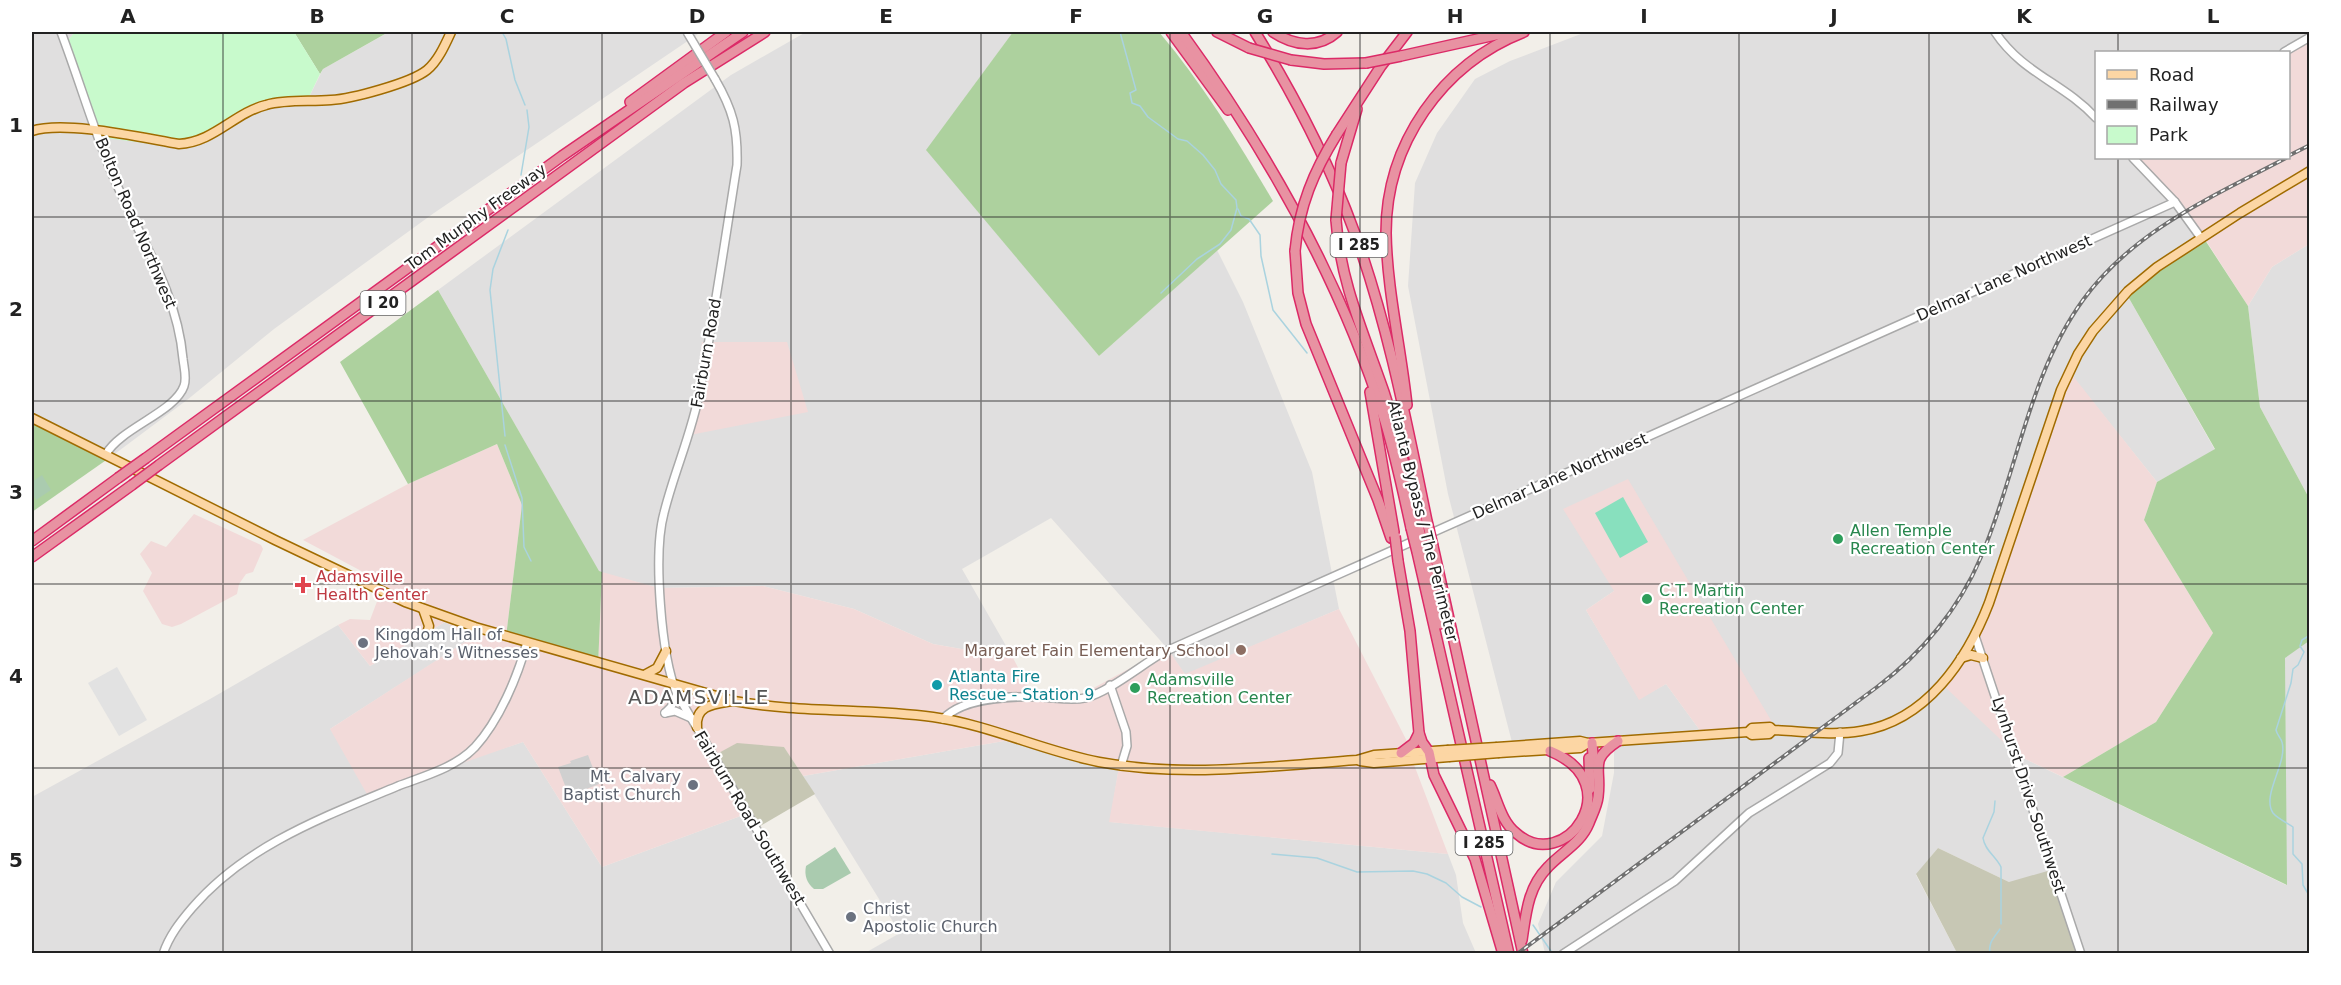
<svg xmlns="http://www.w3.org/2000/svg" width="2341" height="985" font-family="'DejaVu Sans',sans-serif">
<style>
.residential{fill:#e0dfdf;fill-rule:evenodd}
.commercial{fill:#f2dad9}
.religious{fill:#d0d0d0}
.construction{fill:#c7c7b4}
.forest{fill:#add19e}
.cemetery{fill:#aacbaf}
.park{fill:#c8facc}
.pitch{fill:#88e0be}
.parking{fill:#e2e2e2}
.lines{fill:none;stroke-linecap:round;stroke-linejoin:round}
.stream{stroke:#aad3df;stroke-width:1.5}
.minor-casing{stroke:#a9a9a9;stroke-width:10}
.major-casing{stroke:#a06b00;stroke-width:11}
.highway-casing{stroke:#dc2a67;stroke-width:12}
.minor{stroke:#fff;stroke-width:7}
.major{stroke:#fcd6a4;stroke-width:8}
.highway{stroke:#e892a2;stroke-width:9}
.rail-casing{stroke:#707070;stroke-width:4}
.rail{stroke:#fff;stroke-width:1.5;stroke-dasharray:4.5;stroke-linecap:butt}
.minor-bridge-casing{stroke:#a9a9a9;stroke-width:10;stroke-linecap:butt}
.major-bridge-casing{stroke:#a06b00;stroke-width:11;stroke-linecap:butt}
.highway-bridge-casing{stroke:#dc2a67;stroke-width:12;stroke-linecap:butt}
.minor-bridge{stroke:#fff;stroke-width:7}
.major-bridge{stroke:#fcd6a4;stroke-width:8}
.highway-bridge{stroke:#e892a2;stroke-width:9}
.grid{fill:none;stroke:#222;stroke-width:1.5;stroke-opacity:0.55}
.leisure-dot{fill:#2e9e5b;stroke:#fff;stroke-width:2}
.health-dot{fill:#e0444e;stroke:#fff;stroke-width:2}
.worship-dot{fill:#6b7280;stroke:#fff;stroke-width:2}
.education-dot{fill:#8d6e63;stroke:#fff;stroke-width:2}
.culture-dot{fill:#0f9aa8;stroke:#fff;stroke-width:2}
.labels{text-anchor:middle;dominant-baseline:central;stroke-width:4.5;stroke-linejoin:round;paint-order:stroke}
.shield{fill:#fff;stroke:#646464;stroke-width:1.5}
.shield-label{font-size:15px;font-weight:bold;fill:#222}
.street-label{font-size:16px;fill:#222;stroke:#fff}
.leisure-label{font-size:16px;fill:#27864d;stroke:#fff;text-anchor:start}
.health-label{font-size:16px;fill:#be3a42;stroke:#fff;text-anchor:start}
.worship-label{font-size:16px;fill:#5b616d;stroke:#fff;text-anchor:start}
.education-label{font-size:16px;fill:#785e54;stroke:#fff;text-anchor:end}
.culture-label{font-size:16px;fill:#0d838f;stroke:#fff;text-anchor:start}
.quarter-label{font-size:20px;letter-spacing:1.5px;fill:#555;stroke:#fff}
.neatline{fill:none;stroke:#222;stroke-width:2}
.grid-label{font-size:20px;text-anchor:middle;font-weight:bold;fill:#222}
</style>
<rect width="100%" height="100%" fill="#f2efe9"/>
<g class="residential">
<path d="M32,32H75L62,47L84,102L257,109L306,103L323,69L389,32H701L434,213L274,329L187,400L112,456L32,426Z"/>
<path d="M806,32H1013L927,150L1099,356L1217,250L1243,302L1312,472L1339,609L1185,675L1167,648L1051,518L962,569L1013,658L933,644L854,609L763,586L659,588L599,572L438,290L731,75Z"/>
<path d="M1586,32H2309V39L2285,52H2096V158H2134L2203,237L2126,293L2215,450L2157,482L2069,372L2017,755L2286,885L2285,657L2309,641V953H2073L2079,951L2009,882L1938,848L1916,875L1957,953H1545L1538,924L1556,882L1602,836L1614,773V743L1514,750L1448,494L1408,286L1415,183L1437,133L1475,79L1510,61ZM1614,591L1704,736L1666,684L1639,699L1586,610Z"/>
<path d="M2309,244V498L2260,407L2248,306L2272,267Z"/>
<path d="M445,622L472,638L330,729L407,780L523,742L602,867L746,814L826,954H32V797L210,699L338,625L370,666Z"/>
<path d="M1004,741L1119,767L1110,822L1448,854L1456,875L1463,923L1476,953H865L900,933L803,776Z"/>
</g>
<g class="commercial">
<path d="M2309,39L2310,176L2307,178L2310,184L2309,244L2272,267L2248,306L2205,239L2134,158H2288V52Z"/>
<path d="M702,342H787L808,412L690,435Z"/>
<path d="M2069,371L2157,482L2144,520L2213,633L2156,722L2063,777L2017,755L1945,687L1986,613Z"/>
<path d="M497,444L522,505L506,637L598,665L602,572L659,588L763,586L854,609L933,644L1013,658L1033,696L1077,697L1167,648L1185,674L1339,609L1411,749L1413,762L1448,854L1109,822L1119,767L1004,741L803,776L784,747L746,814L602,867L523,742L368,796L330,729L471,638L445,622L370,666L338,625L350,619L370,620L384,583L303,540L408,484Z"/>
<path d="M1628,479L1778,732L1704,736L1666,684L1639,700L1586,610L1614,591L1563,509Z"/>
<path d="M194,514L261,545L263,549L253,572L246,574L239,584L237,594L181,624L172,627L162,624L143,591L152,573L140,554L151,541L166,547Z"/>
</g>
<path class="religious" d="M588,755L599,784L569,796L558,767L571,763L570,761Z"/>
<g class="construction">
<path d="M737,743L784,747L815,794L755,829L715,755Z"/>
<path d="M1938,848L2009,882L2051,870L2079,951L2073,954L1957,953L1916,874Z"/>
</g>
<g class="forest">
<path d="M294,32H384L385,34L323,69L320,74Z"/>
<path d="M1013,32H1159C1203,84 1238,142 1273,201L1099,356L926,150Z"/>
<path d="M2205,240L2248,306L2260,407L2309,498V641L2285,658L2287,885L2063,777L2156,722L2213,633L2144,520L2157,482L2215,449L2126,293L2171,260Z"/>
<path d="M438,290L599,571L602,572L598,666L506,637L522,505L497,444L408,484L340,362Z"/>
<path d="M39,421L112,456L32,512V426Z"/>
</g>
<g class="cemetery">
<path d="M42,475L51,490L36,500L32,492V482Z"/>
<path d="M835,847L851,873L823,889H814C807,883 804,876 806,866Z"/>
</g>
<path class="park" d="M75,32H294L320,74L306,103L257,109L228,126L182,148L98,137L62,47Z"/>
<path class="pitch" d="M1623,497L1648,542L1620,558L1595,513Z"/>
<path class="parking" d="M117,667L147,720L119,736L88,683Z"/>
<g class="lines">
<g class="stream">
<path d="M502,32L506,39L515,80L525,105"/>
<path d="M1120,32L1136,90L1130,93L1132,103L1140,106L1148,117L1178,139L1187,141L1203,155L1215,170L1221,184L1236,200L1237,208L1231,230L1220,244L1197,259L1161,293"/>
<path d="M521,175L529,127L527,110"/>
<path d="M1238,209L1241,216L1249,219L1260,235L1261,256L1273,310L1307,353"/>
<path d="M505,436L490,290L493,269L508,230"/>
<path d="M505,445L522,498L524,547L531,561"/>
<path d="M2310,635L2302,640L2300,646L2304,652L2298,665L2293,669L2291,683L2276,730C2277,735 2281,738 2282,742C2288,763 2261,795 2273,813C2277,818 2287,823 2293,827V854L2302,864L2303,885L2310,897"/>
<path d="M1995,801L1994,812L1983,838C1985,851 1996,856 2001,867V924"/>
<path d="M1272,854L1317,858L1357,872L1413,871L1427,874L1446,883L1462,897L1481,907"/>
<path d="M1533,925L1553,954"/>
<path d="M1990,954C1988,942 1994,938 2000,929"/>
</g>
<defs>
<g id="minor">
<path d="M61,32C78,77 92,124 110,169C136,233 177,288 183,359C184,368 187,378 184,386C175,412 121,428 106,454"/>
<path d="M1995,32C2023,74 2064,83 2096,118"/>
<path d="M2284,52L2310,37"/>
<path d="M715,79C733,110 738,129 737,165C725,240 714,316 700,390C692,433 674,472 664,513C653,553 661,656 677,694L830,954"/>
<path d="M2133,158L2175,202L2201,238"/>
<path d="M1975,636L2081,954"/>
<path d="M1110,685L1126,732L1127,746L1121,766"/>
<path d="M665,713L675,711L691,718"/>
<path d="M665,713L671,707L677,694"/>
<path d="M943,719C965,696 1014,696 1043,697C1057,698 1072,701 1085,698C1109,692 1141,665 1164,652L2175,202"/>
<path d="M163,954C169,936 180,922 192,908C246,845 324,817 398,786C424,776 455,768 475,747C499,721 518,676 527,642"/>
<path d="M1563,954L1675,881L1749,813L1830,763L1838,753L1840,732"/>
</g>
<g id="major">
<path d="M32,131C65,120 143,138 179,144C214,142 234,113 266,105C287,99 310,102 331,100C351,99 411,83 427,70C438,61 445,45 451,32"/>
<path d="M32,418L275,540L405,602L475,627L734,701C800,713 867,708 933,717C990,725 1043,751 1099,762C1185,778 1271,766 1357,760L1374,755L1447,750"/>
<path d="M423,609L429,626L427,634"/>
<path d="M1961,658L1971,655L1983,658"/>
<path d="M646,674L657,668L666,651"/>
<path d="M697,727C695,705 714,704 732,701"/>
<path d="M1748,732L1752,735L1769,734L1773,730"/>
<path d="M1497,747L1580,741L1588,743L1748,732L1752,728L1770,727L1773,730C1801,731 1832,736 1861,731C1926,721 1967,660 1989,603L2061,390L2078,354L2093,331L2128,291L2157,267L2240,213L2310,171"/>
<path d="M1499,753L1580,748L1588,743"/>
<path d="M1360,761L1374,763L1449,757"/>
</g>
<g id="highway">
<path d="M1171,32L1228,110"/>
<path d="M1181,32C1266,149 1340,279 1384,418C1395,454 1403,491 1411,528"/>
<path d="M1217,32L1249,48"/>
<path d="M1255,32C1294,95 1328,160 1354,231C1388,324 1407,424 1427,521"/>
<path d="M1273,32C1294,46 1318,49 1337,32"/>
<path d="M1401,56L1509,32"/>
<path d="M1291,60L1324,64L1366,63"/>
<path d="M630,102L726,32"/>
<path d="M1337,134L1381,66L1407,32"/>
<path d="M1341,163L1357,109"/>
<path d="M1336,220C1340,281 1364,334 1384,392C1398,435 1408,480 1418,525"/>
<path d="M1295,251L1298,293L1306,324L1378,500L1391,538"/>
<path d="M1370,392L1394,532"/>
<path d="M1407,405C1401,348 1387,290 1386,233C1386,144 1442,64 1524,32"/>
<path d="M146,458L562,156L743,32"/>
<path d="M159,465L684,83L765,32"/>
<path d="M32,541L118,478"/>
<path d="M1433,546L1523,954"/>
<path d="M1424,549L1440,624"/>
<path d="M1417,552L1509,954"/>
<path d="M32,557L132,485"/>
<path d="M1398,561L1410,631L1419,733L1422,742L1429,752L1434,775L1475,859L1503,954"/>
<path d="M1592,743L1594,766"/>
<path d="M1401,753L1414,743L1419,733"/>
<path d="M1589,758L1590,789"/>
<path d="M1490,785C1498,801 1501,821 1516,833C1564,876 1631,784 1550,751"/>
<path d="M1522,940C1526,913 1528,887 1548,867C1562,852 1581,843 1589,823C1592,815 1597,806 1598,797C1602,767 1588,761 1618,741"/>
</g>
</defs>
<use href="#minor" class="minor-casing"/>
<use href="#major" class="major-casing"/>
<use href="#highway" class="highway-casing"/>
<use href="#minor" class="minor"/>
<use href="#major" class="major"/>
<use href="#highway" class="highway"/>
<defs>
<g id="rail">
<path d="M2288,156L2310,145"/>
<path d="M1517,954L1877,687C1921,654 1959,609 1981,557C2017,473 2028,376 2083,300C2134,230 2212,197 2286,158"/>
</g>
</defs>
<use href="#rail" class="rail-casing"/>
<use href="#rail" class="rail"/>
<defs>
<path id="minor-bridge" d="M687,32L715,79"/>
<g id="major-bridge">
<path d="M1447,750L1497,747"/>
<path d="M1449,757L1499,753"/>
</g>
<g id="highway-bridge">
<path d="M1249,48L1291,60"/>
<path d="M1366,63L1401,56"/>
<path d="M1336,220L1341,163"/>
<path d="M1295,251C1299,206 1314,171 1337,134"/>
<path d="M118,478L146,458"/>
<path d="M132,485L159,465"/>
<path d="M1427,521L1433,546"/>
<path d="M1418,525L1424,549"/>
<path d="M1411,528L1417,552"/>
<path d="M1395,536L1398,561"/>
</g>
</defs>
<use href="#minor-bridge" class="minor-bridge-casing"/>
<use href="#major-bridge" class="major-bridge-casing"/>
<use href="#highway-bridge" class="highway-bridge-casing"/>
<use href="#minor-bridge" class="minor-bridge"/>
<use href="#major-bridge" class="major-bridge"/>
<use href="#highway-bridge" class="highway-bridge"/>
</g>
<path class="grid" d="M223,32V954M412,32V954M602,32V954M791,32V954M981,32V954M1170,32V954M1360,32V954M1550,32V954M1739,32V954M1929,32V954M2118,32V52M2118,158V954M32,217H2310M32,401H2310M32,584H2310M32,768H2310"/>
<g class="leisure-dot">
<circle cx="1838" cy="539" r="6"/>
<circle cx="1647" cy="599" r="6"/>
<circle cx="1135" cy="688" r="6"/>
</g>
<path class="health-dot" d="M300 576h6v6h6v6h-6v6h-6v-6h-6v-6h6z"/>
<g class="worship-dot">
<circle cx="363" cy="643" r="6"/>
<circle cx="693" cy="785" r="6"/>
<circle cx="851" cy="917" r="6"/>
</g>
<circle class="education-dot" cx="1241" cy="650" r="6"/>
<circle class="culture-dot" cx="937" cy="685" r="6"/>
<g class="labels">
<g class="shield">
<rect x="1330.5" y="233" width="57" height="24" rx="4.5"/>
<rect x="360.5" y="291" width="45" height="24" rx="4.5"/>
<rect x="1455.5" y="831" width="57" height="24" rx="4.5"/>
</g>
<g class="shield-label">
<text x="1359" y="245">I 285</text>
<text x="383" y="303">I 20</text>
<text x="1484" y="843">I 285</text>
</g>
<g class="street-label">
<text transform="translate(476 217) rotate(-36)">Tom Murphy Freeway</text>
<text transform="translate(136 223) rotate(67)">Bolton Road Northwest</text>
<text transform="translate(2004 278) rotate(-24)">Delmar Lane Northwest</text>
<text transform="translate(706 353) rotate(-80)">Fairburn Road</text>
<text transform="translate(1560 476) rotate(-24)">Delmar Lane Northwest</text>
<text transform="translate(1423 521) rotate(76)">Atlanta Bypass / The Perimeter</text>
<text transform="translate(2029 795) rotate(72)">Lynhurst Drive Southwest</text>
<text transform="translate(750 818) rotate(59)">Fairburn Road Southwest</text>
</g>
<g class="leisure-label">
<text x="1850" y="530">Allen Temple<tspan x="1850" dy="18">Recreation Center</tspan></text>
<text x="1659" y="590">C.T. Martin<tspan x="1659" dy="18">Recreation Center</tspan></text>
<text x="1147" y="679">Adamsville<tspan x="1147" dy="18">Recreation Center</tspan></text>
</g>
<g class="health-label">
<text x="316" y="576">Adamsville<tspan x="316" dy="18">Health Center</tspan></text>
</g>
<g class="worship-label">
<text x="375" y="634">Kingdom Hall of<tspan x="375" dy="18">Jehovah’s Witnesses</tspan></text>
<text x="681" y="776" text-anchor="end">Mt. Calvary<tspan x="681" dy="18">Baptist Church</tspan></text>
<text x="863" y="908">Christ<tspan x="863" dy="18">Apostolic Church</tspan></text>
</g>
<g class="education-label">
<text x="1229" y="650">Margaret Fain Elementary School</text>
</g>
<g class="culture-label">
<text x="949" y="676">Atlanta Fire<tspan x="949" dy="18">Rescue - Station 9</tspan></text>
</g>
<g class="quarter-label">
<text x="699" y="697">ADAMSVILLE</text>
</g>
</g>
<rect width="2341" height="985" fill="none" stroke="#ffffff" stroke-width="66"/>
<rect x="2095" y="51" width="195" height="108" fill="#ffffff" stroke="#a7a7a7" stroke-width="1.5"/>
<rect x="2107" y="70" width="30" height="9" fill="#fcd6a4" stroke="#a7a7a7" stroke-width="1.5"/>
<text x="2149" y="81" font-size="18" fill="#222222">Road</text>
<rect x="2107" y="100" width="30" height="9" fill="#707070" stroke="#a7a7a7" stroke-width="1.5"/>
<text x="2149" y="111" font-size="18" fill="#222222">Railway</text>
<rect x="2107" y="126" width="30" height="18" fill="#c8facc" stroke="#a7a7a7" stroke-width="1.5"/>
<text x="2149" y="141" font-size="18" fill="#222222">Park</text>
<rect x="33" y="33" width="2275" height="919" class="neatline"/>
<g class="grid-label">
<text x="128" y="23">A</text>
<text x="317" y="23">B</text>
<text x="507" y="23">C</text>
<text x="697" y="23">D</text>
<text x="886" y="23">E</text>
<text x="1076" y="23">F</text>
<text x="1265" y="23">G</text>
<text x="1455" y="23">H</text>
<text x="1644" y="23">I</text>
<text x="1834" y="23">J</text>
<text x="2024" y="23">K</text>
<text x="2213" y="23">L</text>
<text x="16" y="132">1</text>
<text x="16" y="316">2</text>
<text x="16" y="499">3</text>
<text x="16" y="683">4</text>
<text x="16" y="867">5</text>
</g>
</svg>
